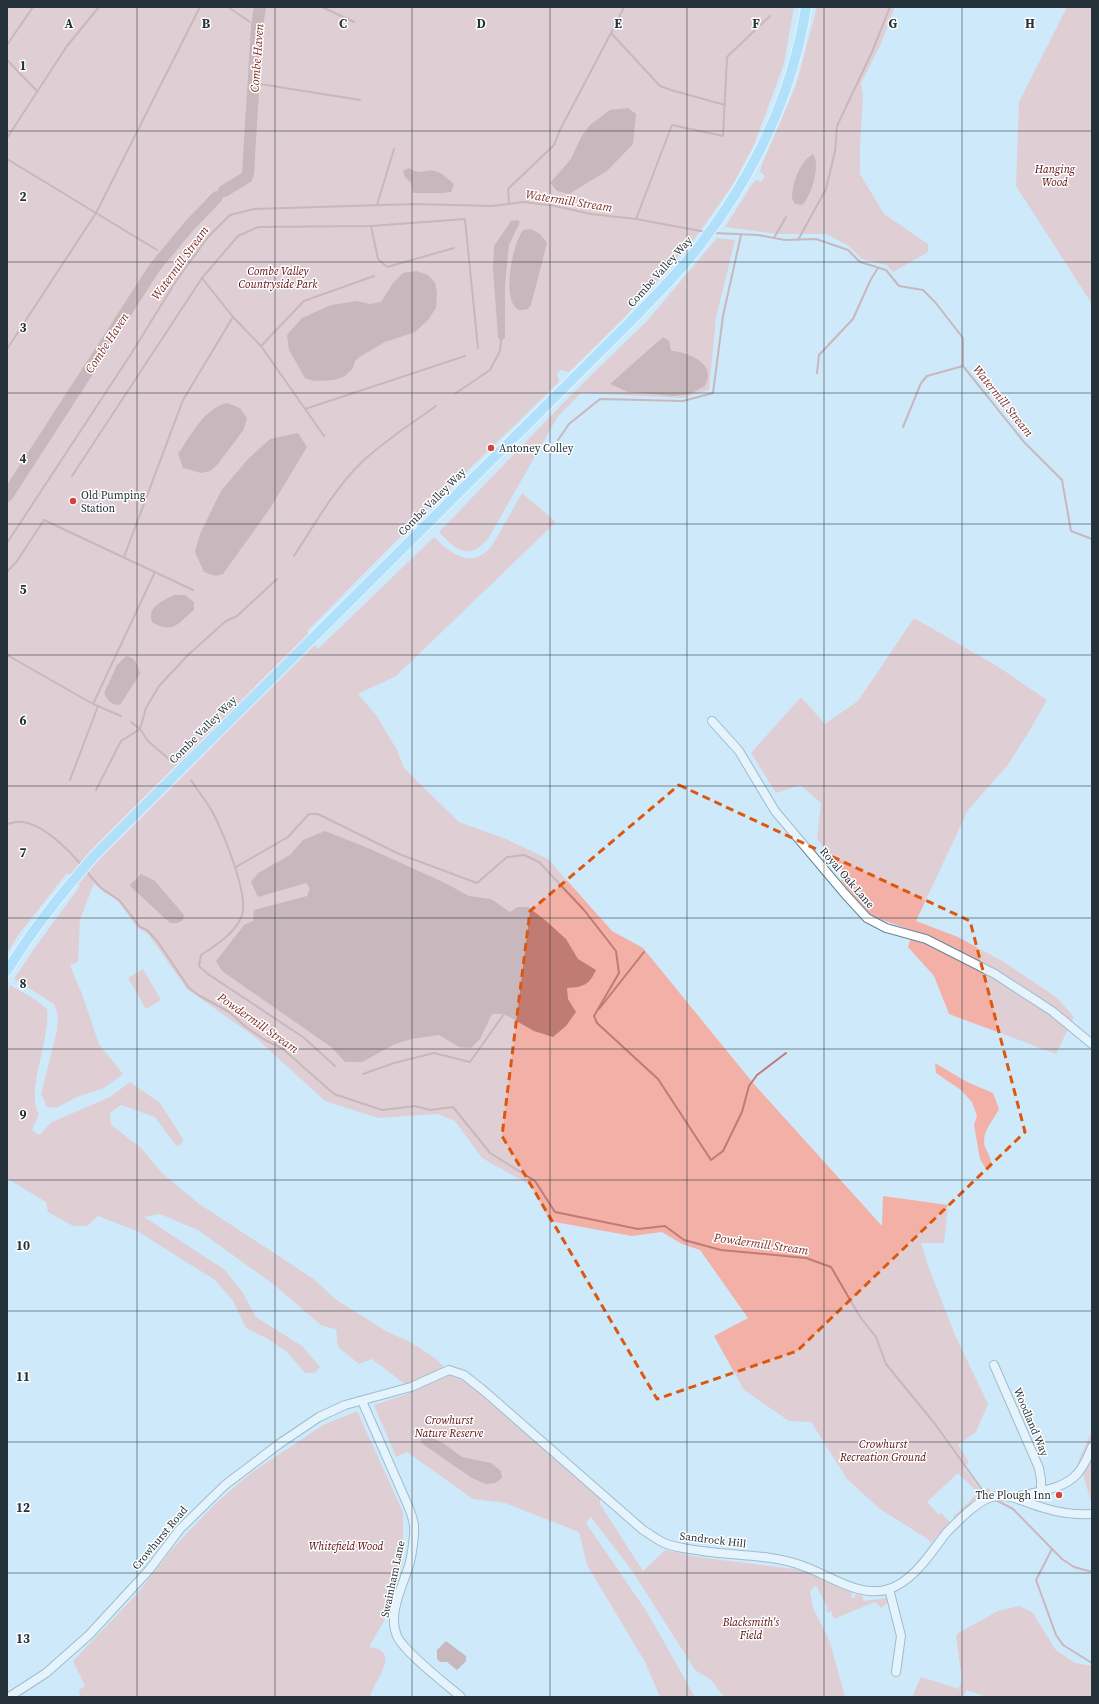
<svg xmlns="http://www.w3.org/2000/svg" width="1099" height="1704" font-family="'Source Serif 4',serif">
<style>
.green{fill:#f3b0a6}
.water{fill:#c07c73}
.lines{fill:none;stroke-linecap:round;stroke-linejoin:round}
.stream{stroke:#c07c73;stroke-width:2}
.river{stroke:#c07c73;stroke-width:12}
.minor-casing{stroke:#668699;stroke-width:10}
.major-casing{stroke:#fff;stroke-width:12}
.minor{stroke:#fff;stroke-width:8}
.major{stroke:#8dd6fa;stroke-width:10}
.marked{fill:none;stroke:#de570e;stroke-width:3;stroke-dasharray:8 5;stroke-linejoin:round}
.grid{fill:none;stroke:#25323a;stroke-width:1;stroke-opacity:0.55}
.poi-dot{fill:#d3453c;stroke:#fff;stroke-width:1.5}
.labels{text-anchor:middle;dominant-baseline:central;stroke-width:3;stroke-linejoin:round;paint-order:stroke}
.park-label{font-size:11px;font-style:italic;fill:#5d0708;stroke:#fff}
.street-label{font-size:11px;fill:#25323a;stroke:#fff}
.poi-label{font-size:11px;fill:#25323a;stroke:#fff;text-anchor:start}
.water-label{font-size:12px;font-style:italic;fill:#7f2b24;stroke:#fff}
.grid-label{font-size:13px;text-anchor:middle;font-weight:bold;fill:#25323a;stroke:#fff;stroke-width:3;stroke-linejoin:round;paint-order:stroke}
</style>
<rect width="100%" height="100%" fill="#ceeafa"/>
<g class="green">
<path d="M7,7H794L784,64L754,145L732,186L696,237L625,317L569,372L561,370L557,374L559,382L422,515L307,631L318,649L434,537C452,555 473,571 493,544L522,493L556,522L396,676L358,694L376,715L397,750L404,768L459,822L506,839L548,859L612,931L643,948L753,1083L882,1226L883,1196L948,1205L944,1243H921L929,1268L955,1335L988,1404L976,1432L958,1445L969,1462L964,1468L981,1491L989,1488L991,1492L976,1499L954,1520L953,1517L978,1493L958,1473L927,1502L939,1515L941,1513L950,1522L930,1544L929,1540L880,1509L847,1479L811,1422L789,1421L744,1390L714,1336L748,1318L700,1250L682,1244L662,1232L632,1236L549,1221L530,1185L482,1158L455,1121L438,1114L378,1118L325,1101L255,1037L187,989L148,934L138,928L117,900L105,893L94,883L80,920L78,962L70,965L82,994L99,1044L123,1074L104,1088L77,1097L56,1108L47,1107L41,1094L57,1030L58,1017L54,1004L14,979L36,946L80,886L67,873L19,934L7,954Z"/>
<path d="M817,7H895L880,46L861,83L863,95L860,147V174L884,214L928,244V252L893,272L887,265L862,259L849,246L826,234H777L725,227L753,183L756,180L761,182L765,176L760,171L762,164L796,85Z"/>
<path d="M1067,7H1092V304L1016,186L1019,102Z"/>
<path d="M717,238L735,240L716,318L709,390L682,398L581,393L558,416L488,539C468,562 455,549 439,532L573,393L648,320Z"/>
<path d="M914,618L997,666L1047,700L1027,735L1007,766L968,810L916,921L958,937L1004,962L1056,997L1074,1017L1056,1054L949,1014L934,976L908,947L913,931L869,915L841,881L844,872L817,839L821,803L800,785L776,793L751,753L801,697L825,724L858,701Z"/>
<path d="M143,969L161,1000L146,1009L128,978Z"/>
<path d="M10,985L36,1000L47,1009C51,1037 25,1094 39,1114L32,1130L39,1135L52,1122L110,1097L130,1082L160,1103L183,1139L182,1144L176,1146L155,1117L121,1105L110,1113L111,1125L140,1147L162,1173L198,1203L315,1280L335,1299L386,1331L410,1342L435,1358L442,1365L444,1368L406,1385L372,1359L359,1364L338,1347L336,1329L322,1326L273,1284L198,1230L160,1214L144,1217L225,1270L243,1293L256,1317L302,1346L320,1367L315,1373H305L287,1352L268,1339L246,1328L233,1301L215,1280L137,1231L98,1216L87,1226H73L48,1212L46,1202L8,1179L7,1180V992Z"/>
<path d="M935,1063L967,1082L993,1093L999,1109C993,1121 981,1132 985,1147C988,1154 992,1160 992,1168L987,1171L980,1159L974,1125L977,1116L972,1102L961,1090L936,1073Z"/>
<path d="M449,1375L465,1382L481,1394L600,1496V1504L643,1571L665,1550L698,1557L803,1570L842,1587L852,1593L851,1598H854L857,1594L862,1596L864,1601L887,1598L888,1602L881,1608L875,1602L834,1619L831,1611L827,1613L826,1610L828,1609L816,1585L810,1591L813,1608L830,1642L845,1697H724L711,1680L695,1670L633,1572L591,1517L586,1523L647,1612L695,1697H660L645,1662L587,1565L579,1532L505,1503L473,1499L407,1452L396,1457L374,1405L407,1394Z"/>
<path d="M357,1411L403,1512V1560L386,1617L369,1647L379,1649C381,1651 384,1653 385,1656C388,1667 373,1685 370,1697H80L79,1690L85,1686L73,1661L135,1596L173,1548L215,1504L251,1473L323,1425Z"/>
<path d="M1092,1431V1501L1090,1499L1083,1473L1078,1462Z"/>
<path d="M1019,1606L1032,1612L1056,1650L1075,1663L1092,1666V1697H987L967,1690L963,1697H912L921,1677L959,1689L962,1680L956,1636L958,1633L998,1611Z"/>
</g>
<g class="water">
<path d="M628,108L636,114L633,144L607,171L569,194L557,191L550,183L571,159L581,137L590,125L610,110Z"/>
<path d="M813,154C821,165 811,197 802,205L795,204L792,199C792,184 799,162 813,154Z"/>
<path d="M409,168C421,176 423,169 435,171C441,172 449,180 454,184L451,192L443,193H413L411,183L405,177L403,171Z"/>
<path d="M518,220L520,222L509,245L505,285V338L501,341L498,337L493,268L494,246L511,221Z"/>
<path d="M531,229L540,234L547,243L531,305L528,309C524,310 519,311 516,308C502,295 513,243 523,230Z"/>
<path d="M416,271L428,275L435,283L437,292L436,308L428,320L415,332L385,342L361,356L355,361L353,368L345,376L334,380L314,381L305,378L289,350L287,335L302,318L331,305L357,301L370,304L381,302L393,283L403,273Z"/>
<path d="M663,337L669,341L671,351C683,351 710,361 708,376C708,379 706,383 705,386L690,394L673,396L628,392L610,384Z"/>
<path d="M227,403L240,408L247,418L244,429L236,440L217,465L210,471L201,473L183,468L178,454C191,436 203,409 227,403Z"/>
<path d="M298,433L307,447L271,507L223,574L215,576L204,572L195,552L200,534L221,491L248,459L270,439Z"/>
<path d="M174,595H185L194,602V610C178,623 173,635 152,622C147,607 162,601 174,595Z"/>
<path d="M126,656C136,657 138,666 140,674L120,705C111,705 108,701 104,693L117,665Z"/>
<path d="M325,831L368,848L445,883L469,896L491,899L510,912L517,907H528L545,920L566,939L578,959L596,970C589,985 584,987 567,988L568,999L576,1012L566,1026L553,1037L534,1031L504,1014H492L480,1039L471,1048L459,1047L439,1035L412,1039L395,1044L362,1062H345L331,1047L222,971L216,961L244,925L253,921L254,910L307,896L310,888L306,883L258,897L251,882L258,873L290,855L303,840Z"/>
<path d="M141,874L155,881L184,915L183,920L178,923H170L132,888L130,885Z"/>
<path d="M424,1434L443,1443L462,1457L491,1463L501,1471L502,1478L495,1483L486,1484L472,1478L421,1443V1438Z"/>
<path d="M446,1641L466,1656V1661L457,1670L447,1662H440L437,1659V1650Z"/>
</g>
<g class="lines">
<g class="stream">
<path d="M228,7L250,22"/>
<path d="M322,7L354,22"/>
<path d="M611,33L624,7"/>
<path d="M7,45L33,7"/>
<path d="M7,60L37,91"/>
<path d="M254,83L360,100"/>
<path d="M7,138L67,46L99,7"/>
<path d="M7,159L157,250"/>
<path d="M509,202L508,189L554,145L560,130L611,33L660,86L671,90L725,105"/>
<path d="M377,205L394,149"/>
<path d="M636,219L672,125L723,136L727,57L770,16"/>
<path d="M371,226L378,259L387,267L454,248"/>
<path d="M714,233L758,235L785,240L816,239L848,250L860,262L886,270L899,286L923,290L935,302L963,338V366L1024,442L1062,480L1071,531L1092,539"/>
<path d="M774,238L786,217"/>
<path d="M798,240L826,189L835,151L837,126L872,52L890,7"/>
<path d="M202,278L233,317L261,346L324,436"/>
<path d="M261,346L304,301L374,276"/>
<path d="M7,349L96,213L200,7"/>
<path d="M817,373L819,355L853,319L871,279L878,268"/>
<path d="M456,393L490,370L500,351L501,341"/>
<path d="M305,409L465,356"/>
<path d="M903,427L921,383L927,376L963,366"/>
<path d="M558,440L569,424L600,399L683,401L713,393L723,316L741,235"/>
<path d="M72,476L202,278L238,236L258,227L371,226L465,219L478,348"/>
<path d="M7,543L131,354L176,281L208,237L230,215L254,209L415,204L492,206L524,202L555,206L591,214L636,219L706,232"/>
<path d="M294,556C315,524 334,489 362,462C384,441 411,424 436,406"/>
<path d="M124,557L183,400L233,317"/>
<path d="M7,572L17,561L44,520L193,590"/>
<path d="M7,655L93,704L121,716"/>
<path d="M93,704L155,572"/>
<path d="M131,722L140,729L148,741L170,760"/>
<path d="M70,780L98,706"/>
<path d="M191,780C198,791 207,802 213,813C223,833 251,898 241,918C233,935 216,945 201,955L199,966L208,974L303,1037L335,1066"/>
<path d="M96,790L121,741L140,729L146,708L159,686L189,654L226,621L237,616L277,579"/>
<path d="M7,824C12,823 18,821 22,822C43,824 69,850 82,866"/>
<path d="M236,867L288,837L309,814H318L399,854L477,883L507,857L524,855L539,862L584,910L616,951L619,973L594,1016L597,1023L658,1079L711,1160L723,1151L742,1112L749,1086L757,1075L786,1053"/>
<path d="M86,871L100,887L120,901L140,927L147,930L158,942L189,988L200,996L229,1012L246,1027L265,1040L283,1049L334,1094L382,1110L415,1106L430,1110L453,1107L490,1153L535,1181L555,1212L638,1229L665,1226L684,1240L721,1250L806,1258L831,1267L860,1317L876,1337L886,1364L935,1424L983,1491"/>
<path d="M599,1009L644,952"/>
<path d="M363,1074L394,1063L434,1053L470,1062L504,1014"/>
<path d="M996,1500L1013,1509L1062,1559L1074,1567L1092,1572"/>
<path d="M1052,1549L1036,1580L1056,1635L1063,1645L1092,1663"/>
</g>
<g class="river">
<path d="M224,191L247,177L248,173L257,26L260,7"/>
<path d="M7,496L155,267L190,225L217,197"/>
</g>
<defs>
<g id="minor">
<path d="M712,721L739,751L775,811L845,894L867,918L886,928L926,939L995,974L1052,1011L1092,1044"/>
<path d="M994,1365L1039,1468L1041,1480V1490"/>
<path d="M362,1401L409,1508C411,1513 413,1519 414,1525C415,1534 412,1553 410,1562C404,1584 387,1613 397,1636C403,1651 446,1684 461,1697"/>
<path d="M1015,1497C1034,1492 1063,1490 1077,1474C1084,1467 1088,1456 1092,1447"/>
<path d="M889,1589L901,1636L896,1672"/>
<path d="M9,1697L46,1673L89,1635L149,1570L180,1529L225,1485L279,1444L319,1417L345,1405L411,1387L449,1370L464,1375L483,1390L643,1530C650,1534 656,1539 664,1543C676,1548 689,1549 702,1551C735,1556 771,1554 803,1566C829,1575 861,1599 889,1589C915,1580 931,1552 947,1532C954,1525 961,1518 969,1511C975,1506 984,1499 992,1497C1011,1493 1026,1503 1044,1508C1060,1513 1076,1515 1092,1514"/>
</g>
<path id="major" d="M7,971C33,928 63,891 96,854L628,324C654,297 681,271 703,241C755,172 793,92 806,7"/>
</defs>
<use href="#minor" class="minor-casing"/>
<use href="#major" class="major-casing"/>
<use href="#minor" class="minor"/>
<use href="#major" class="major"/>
</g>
<path d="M0 0H1099V1704H0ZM679,785L970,921L1025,1132L797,1351L657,1399L502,1136L530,911Z" fill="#ceeafa" fill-opacity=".55" fill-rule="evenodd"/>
<path class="marked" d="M679,785L970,921L1025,1132L797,1351L657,1399L502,1136L530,911Z"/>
<path class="grid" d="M137,7V1697M275,7V1697M412,7V1697M550,7V1697M687,7V1697M824,7V1697M962,7V1697M7,131H1092M7,262H1092M7,393H1092M7,524H1092M7,655H1092M7,786H1092M7,918H1092M7,1049H1092M7,1180H1092M7,1311H1092M7,1442H1092M7,1573H1092"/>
<g class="poi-dot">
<circle cx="491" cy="448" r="4"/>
<circle cx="73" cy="501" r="4"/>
<circle cx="1059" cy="1495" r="4"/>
</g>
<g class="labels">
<g class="park-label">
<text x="1055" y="169">Hanging<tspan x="1055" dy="13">Wood</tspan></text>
<text x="278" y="271">Combe Valley<tspan x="278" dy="13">Countryside Park</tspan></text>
<text x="449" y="1420">Crowhurst<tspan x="449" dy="13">Nature Reserve</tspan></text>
<text x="883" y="1444">Crowhurst<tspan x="883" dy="13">Recreation Ground</tspan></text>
<text x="346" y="1546">Whitefield Wood</text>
<text x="751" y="1622">Blacksmith's<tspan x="751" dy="13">Field</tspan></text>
</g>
<g class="street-label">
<text transform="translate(660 272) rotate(-48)">Combe Valley Way</text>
<text transform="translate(432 502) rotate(-45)">Combe Valley Way</text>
<text transform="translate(203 730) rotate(-45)">Combe Valley Way</text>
<text transform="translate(847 878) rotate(49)">Royal Oak Lane</text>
<text transform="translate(1031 1422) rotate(67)">Woodland Way</text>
<text transform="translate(160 1538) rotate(-50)">Crowhurst Road</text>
<text transform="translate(713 1540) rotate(7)">Sandrock Hill</text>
<text transform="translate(393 1579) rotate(-78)">Swainham Lane</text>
</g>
<g class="poi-label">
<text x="499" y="448">Antoney Colley</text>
<text x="81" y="495">Old Pumping<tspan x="81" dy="13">Station</tspan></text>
<text x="1051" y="1495" text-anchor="end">The Plough Inn</text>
</g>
<g class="water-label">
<text transform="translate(257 58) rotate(-86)">Combe Haven</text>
<text transform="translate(569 201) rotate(9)">Watermill Stream</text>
<text transform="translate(180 263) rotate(-54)">Watermill Stream</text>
<text transform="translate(107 343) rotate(-57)">Combe Haven</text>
<text transform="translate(1003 401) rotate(51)">Watermill Stream</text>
<text transform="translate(258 1023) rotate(35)">Powdermill Stream</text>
<text transform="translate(761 1244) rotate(8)">Powdermill Stream</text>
</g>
</g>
<g class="grid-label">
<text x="69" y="28">A</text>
<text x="206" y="28">B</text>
<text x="343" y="28">C</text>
<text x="481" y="28">D</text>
<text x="618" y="28">E</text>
<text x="756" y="28">F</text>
<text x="893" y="28">G</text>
<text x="1030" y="28">H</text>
<text x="23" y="70">1</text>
<text x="23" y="201">2</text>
<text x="23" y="332">3</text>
<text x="23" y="463">4</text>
<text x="23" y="594">5</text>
<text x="23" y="725">6</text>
<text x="23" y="857">7</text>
<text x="23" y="988">8</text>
<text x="23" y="1119">9</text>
<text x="23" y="1250">10</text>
<text x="23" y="1381">11</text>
<text x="23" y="1512">12</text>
<text x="23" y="1643">13</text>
</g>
<rect width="1099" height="1704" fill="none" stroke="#25323a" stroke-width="16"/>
</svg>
